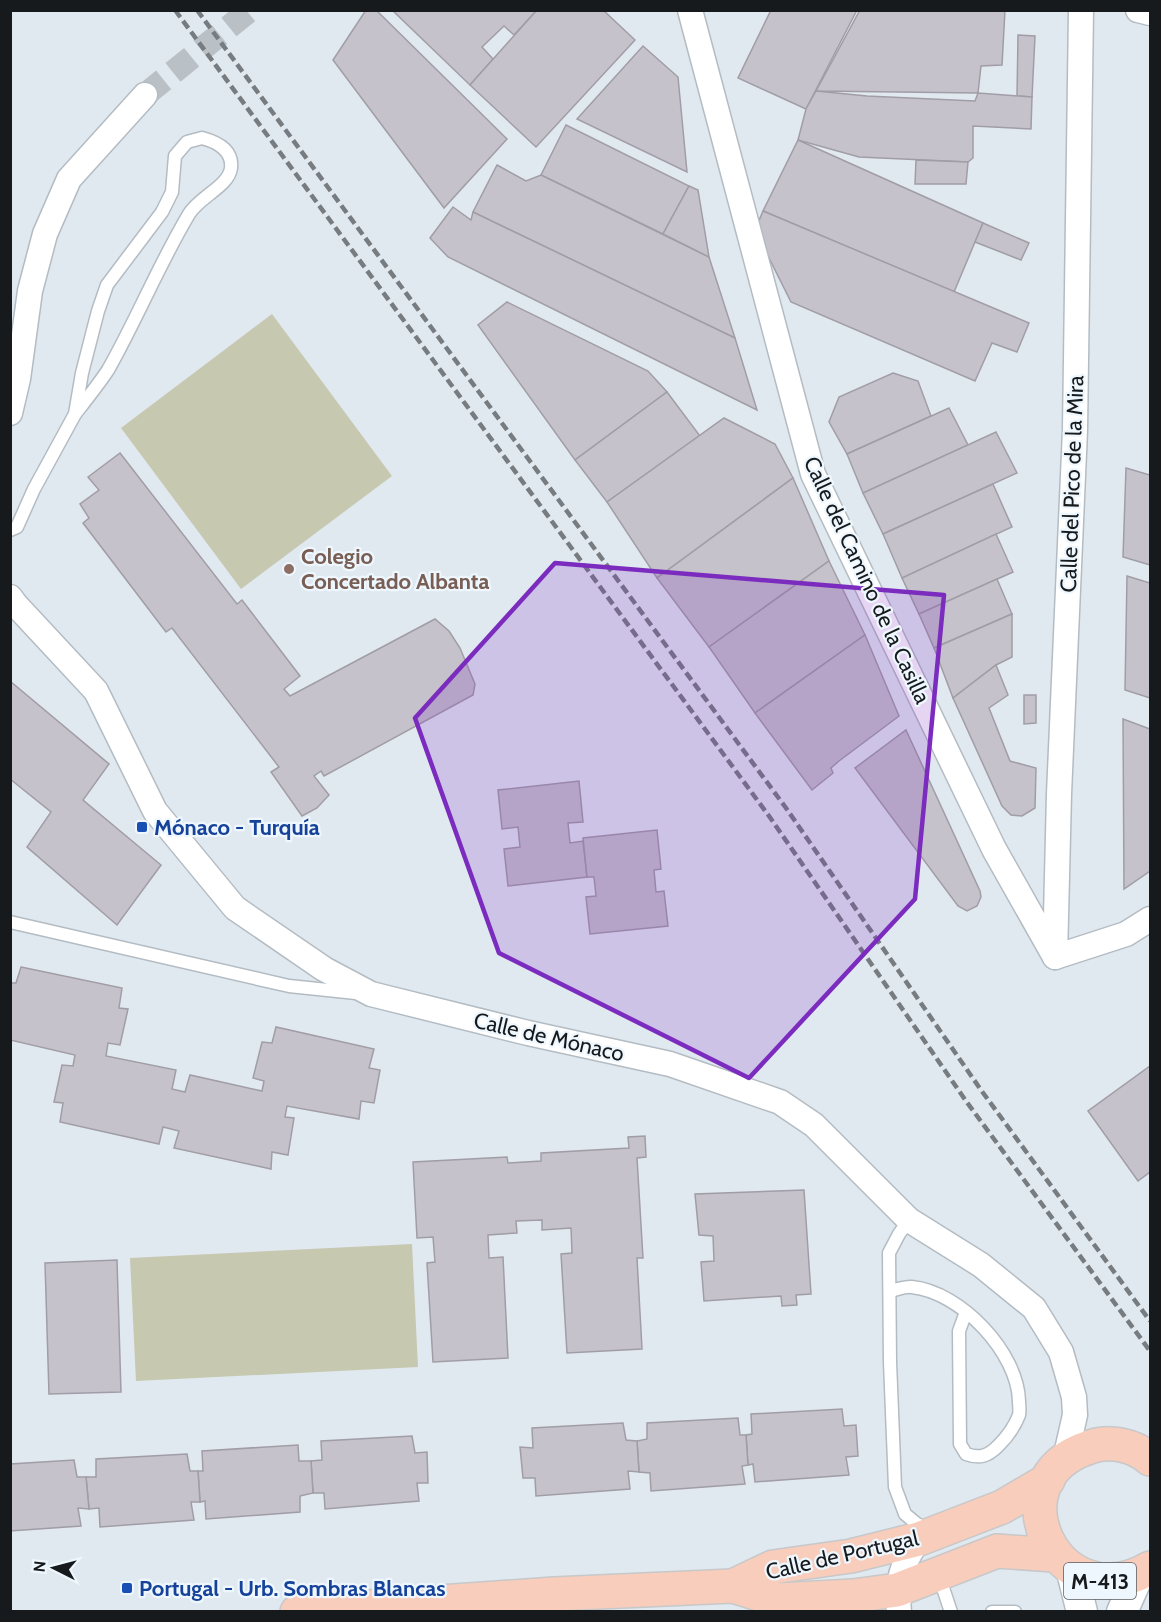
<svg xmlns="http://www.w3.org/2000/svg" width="1161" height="1622" font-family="Cabin,sans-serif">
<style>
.green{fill:#c6c8b0}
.building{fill:#c5c2cb;stroke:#a19da6;stroke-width:1.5}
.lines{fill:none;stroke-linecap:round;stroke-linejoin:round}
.minor-tunnel{stroke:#b9c0c6;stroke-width:24;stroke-dasharray:24 12;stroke-linecap:butt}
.service-casing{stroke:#b4bcc3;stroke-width:15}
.minor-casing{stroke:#b4bcc3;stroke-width:27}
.tertiary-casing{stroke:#b4bcc3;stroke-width:33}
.primary-casing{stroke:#c7c8c9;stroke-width:36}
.service{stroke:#fff;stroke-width:12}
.minor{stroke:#fff;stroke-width:24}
.tertiary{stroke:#fff;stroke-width:30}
.primary{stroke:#f8cdbc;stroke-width:33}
.rail{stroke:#777c80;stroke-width:4.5;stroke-dasharray:9 4.5;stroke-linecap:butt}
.marked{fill:#7b2cbf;fill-opacity:0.2;stroke:#7b2cbf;stroke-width:4.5;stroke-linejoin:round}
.education-dot{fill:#8d6e63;stroke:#eef7fe;stroke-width:2}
.transit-dot{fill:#1a4fb4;stroke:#eef7fe;stroke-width:2}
.labels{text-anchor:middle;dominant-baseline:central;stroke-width:4.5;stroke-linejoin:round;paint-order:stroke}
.shield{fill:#eef7fe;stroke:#585c60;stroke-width:1.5}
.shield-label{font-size:21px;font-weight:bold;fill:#171a1c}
.street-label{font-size:22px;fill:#171a1c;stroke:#eef7fe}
.education-label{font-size:22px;font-weight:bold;fill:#785e54;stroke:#eef7fe;text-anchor:start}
.transit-label{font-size:22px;font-weight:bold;fill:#164399;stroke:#eef7fe;text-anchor:start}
</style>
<rect width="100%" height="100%" fill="#e1e9f0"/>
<g class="green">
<path d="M272,314L392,476L241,589L121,428Z"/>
<path d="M412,1244L418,1367L136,1381L130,1258Z"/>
</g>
<g class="building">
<path d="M366,10H376L507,139L444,208L333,60Z"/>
<path d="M392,10H537L514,35L504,26L482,47L493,59L470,85Z"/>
<path d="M537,10H603L635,40L536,147L470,85Z"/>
<path d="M771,10H857L806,109L738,78Z"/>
<path d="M860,10H1005L1002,65L981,66L978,93L816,91Z"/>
<path d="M1018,35L1035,36L1032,97L1017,96Z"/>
<path d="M643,46L678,77L687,172L577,119Z"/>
<path d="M816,91L867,96L975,101L978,93L1032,97L1031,129L973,126V158L968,162L859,157L798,140L806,109Z"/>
<path d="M566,125L689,186L663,234L541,175Z"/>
<path d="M798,140L983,223L954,292L763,211Z"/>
<path d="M916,160L968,162L966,184H915Z"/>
<path d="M497,165L526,181L541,175L709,257L735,338L473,212Z"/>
<path d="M689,186L698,190L709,257L663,234Z"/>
<path d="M453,207L471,220L473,212L735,338L757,410L448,257L430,238Z"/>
<path d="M763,211L1029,323L1017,352L992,343L975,381L791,302L755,230Z"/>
<path d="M983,223L1029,243L1021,260L975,242Z"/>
<path d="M507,302L648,371L667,392L575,460L478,325Z"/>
<path d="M893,373L918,381L931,416L847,454L829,422L839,397Z"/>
<path d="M667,392L700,436L607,502L575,460Z"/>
<path d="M949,408L968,445L863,493L847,454Z"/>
<path d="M724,418L775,444L793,478L657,578L607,502Z"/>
<path d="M996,432L1017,473L883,534L863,493Z"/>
<path d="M120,453L237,604L242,600L300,676L284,689L290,696L435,619L449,631L460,648L475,684L473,695L324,776L321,771L314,776L329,795L317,808L302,816L271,772L279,767L172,628L166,632L83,523L89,518L80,504L99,490L88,477Z"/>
<path d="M1126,468L1150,475V565L1123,557Z"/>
<path d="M793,478L829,561L709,647L657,578Z"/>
<path d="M993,484L1012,527L902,578L883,534Z"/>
<path d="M996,534L1013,572L919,614L902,578Z"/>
<path d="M829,561L865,635L755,713L709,647Z"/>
<path d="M1127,576L1150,583V698L1125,690Z"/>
<path d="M997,579L1012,614L934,648L919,614Z"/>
<path d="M1012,614V657L996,665L953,698L934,648Z"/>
<path d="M865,635L899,716L839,761L831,768L833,773L812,790L755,713Z"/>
<path d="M996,665L1008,695L989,708L1010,761L1036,768L1035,808L1022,816L1011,815L1002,806L953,698Z"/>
<path d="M10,681L109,764L83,800L161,865L117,925L27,847L51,812L10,779Z"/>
<path d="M1024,695H1036V723L1024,724Z"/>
<path d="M1123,719L1150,729V871L1124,889Z"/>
<path d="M906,730L980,891L981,897L977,906L967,911L958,906L855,768Z"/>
<path d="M579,781L583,822L568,823L570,843L583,841L587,877L508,886L504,849L520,847L518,827L502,829L498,790Z"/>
<path d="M657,830L661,869L654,870L656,892L664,891L668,926L590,934L586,897L596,896L594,877H587L583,838Z"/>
<path d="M21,967L122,988L119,1008L128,1009L120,1045L108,1043L106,1056L176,1070L172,1089L185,1092L190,1075L262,1091L264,1081L253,1078L262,1042L272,1043L276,1027L374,1049L369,1068L380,1070L374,1103L361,1101L359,1119L287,1106L285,1117L294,1118L288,1155L272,1152L271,1169L174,1148L179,1131L163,1127L159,1144L60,1122L63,1103L54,1102L62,1065L73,1066L75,1055L10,1040V983H16Z"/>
<path d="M1150,1066V1172L1138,1181L1088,1111Z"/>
<path d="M645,1136L646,1157L637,1158L643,1258H637L642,1349L567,1353L561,1254L572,1253L571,1228L542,1230V1220L516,1221L517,1233L488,1235L489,1258L503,1257L508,1358L433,1362L427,1263L435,1262L433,1237L417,1238L413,1162L507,1157L508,1163L541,1161V1153L629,1148L628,1137Z"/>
<path d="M804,1190L811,1294L796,1295L797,1305L782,1306L781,1296L704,1301L701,1262L714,1261L713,1236L699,1235L695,1194Z"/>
<path d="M117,1260L121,1392L49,1394L45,1263Z"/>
<path d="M842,1409L844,1426L856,1425L858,1456L846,1457L849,1475L755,1482L753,1464L748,1465L746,1435L752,1434L751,1414Z"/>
<path d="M738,1418L740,1435H746L748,1465L742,1466L745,1484L651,1491L650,1473L639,1472L637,1441L647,1439V1423Z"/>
<path d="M623,1423L626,1440L637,1441L639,1472L628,1471L630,1489L536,1496L535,1478H523L520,1447L533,1448L532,1428Z"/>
<path d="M412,1436L415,1453L427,1452L428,1483H417L419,1501L325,1509L324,1493H313L311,1461L322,1460L321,1441Z"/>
<path d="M298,1445L299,1461H311L313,1493L300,1496V1512L206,1519L205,1501L200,1502L198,1471H203L202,1451Z"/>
<path d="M187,1454L190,1471H198L200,1502H191L194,1520L100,1527L99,1508L89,1509L86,1477H96V1459Z"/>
<path d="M74,1460L77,1477H86L89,1509L78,1508L81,1526L10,1531V1464Z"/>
</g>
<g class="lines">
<path class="minor-tunnel" d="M145,95L250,10"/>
<defs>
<g id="service">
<path d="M202,138C217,142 233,150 231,168C229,186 199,197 189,214C159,264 137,319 108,370C98,385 86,400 75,414L82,373L98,311L107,285L162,212L172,192L175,156L187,142Z"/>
<path d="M10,530L17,527L34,489L75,414"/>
<path d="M10,922L289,986L356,993"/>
<path d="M909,1220L899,1234L889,1253L890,1362L895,1487L905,1514L917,1524L928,1529"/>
<path d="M890,1291C896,1290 905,1286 912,1287C961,1292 1018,1353 1019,1401C1019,1405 1020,1411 1019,1415C1015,1426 1006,1438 998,1446C988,1456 980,1459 966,1454L960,1444L959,1331L966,1312"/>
<path d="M939,1576L951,1612"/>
<path d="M992,1612H1015"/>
</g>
<g id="minor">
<path d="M690,10L813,474L994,849L1055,957L1126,934L1150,919"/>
<path d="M1138,10L1150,13"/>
<path d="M10,413L18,379L30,291L45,234L69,179L145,95"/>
<path d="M10,597L16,605L96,691L155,811L235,908L324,969L371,994L528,1033L670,1064L780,1102L814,1125L909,1220L981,1265L1034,1308L1061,1352L1074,1397L1075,1415L1065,1459"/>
<path d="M1055,957L1059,794L1075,430L1081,10"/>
<path d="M899,1612C896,1582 902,1563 919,1539"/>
</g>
<g id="tertiary">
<path d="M1072,1572L1082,1612"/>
<path d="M1122,1612L1138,1576"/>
</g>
<g id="primary">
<path d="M1150,1459C1134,1445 1110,1440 1090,1447C989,1479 1057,1622 1150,1568"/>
<path d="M733,1586L773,1567L851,1556L919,1539L1002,1507L1048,1480"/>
<path d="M297,1612L554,1594L733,1586L778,1600L853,1596L897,1590L997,1551L1054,1555"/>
</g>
</defs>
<use href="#service" class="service-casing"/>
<use href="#minor" class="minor-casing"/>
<use href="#tertiary" class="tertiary-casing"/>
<use href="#primary" class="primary-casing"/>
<use href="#service" class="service"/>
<use href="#minor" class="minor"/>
<use href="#tertiary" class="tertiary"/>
<use href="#primary" class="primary"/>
<g class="rail">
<path d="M175,10L769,816L966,1101L1150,1351"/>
<path d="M197,10L786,808L981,1090L1150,1321"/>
</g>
</g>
<path class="marked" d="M555,563L944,595L915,899L749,1078L499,953L415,718Z"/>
<circle class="education-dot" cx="289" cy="569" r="6"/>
<g class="transit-dot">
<rect x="136" y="821" width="12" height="12" rx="3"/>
<rect x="121" y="1582" width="12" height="12" rx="3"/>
</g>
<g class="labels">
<rect class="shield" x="1064" y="1563" width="72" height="36" rx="4.5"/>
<g class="shield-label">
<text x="1100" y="1581">M-413</text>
</g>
<g class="street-label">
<text transform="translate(1072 484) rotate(-88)">Calle del Pico de la Mira</text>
<text transform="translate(867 580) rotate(65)">Calle del Camino de la Casilla</text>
<text transform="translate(549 1037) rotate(13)">Calle de Mónaco</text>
<text transform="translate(842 1555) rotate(-13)">Calle de Portugal</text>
</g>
<g class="education-label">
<text x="301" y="556">Colegio<tspan x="301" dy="25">Concertado Albanta</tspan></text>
</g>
<g class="transit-label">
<text x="154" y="827">Mónaco - Turquía</text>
<text x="139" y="1588">Portugal - Urb. Sombras Blancas</text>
</g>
</g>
<rect width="1161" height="1622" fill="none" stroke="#171a1c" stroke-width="24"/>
<g transform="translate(54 1568) rotate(276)" stroke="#eef7fe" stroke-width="4.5" paint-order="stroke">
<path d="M0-4.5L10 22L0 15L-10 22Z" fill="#171a1c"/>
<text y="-9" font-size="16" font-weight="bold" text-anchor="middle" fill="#171a1c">N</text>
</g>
</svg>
